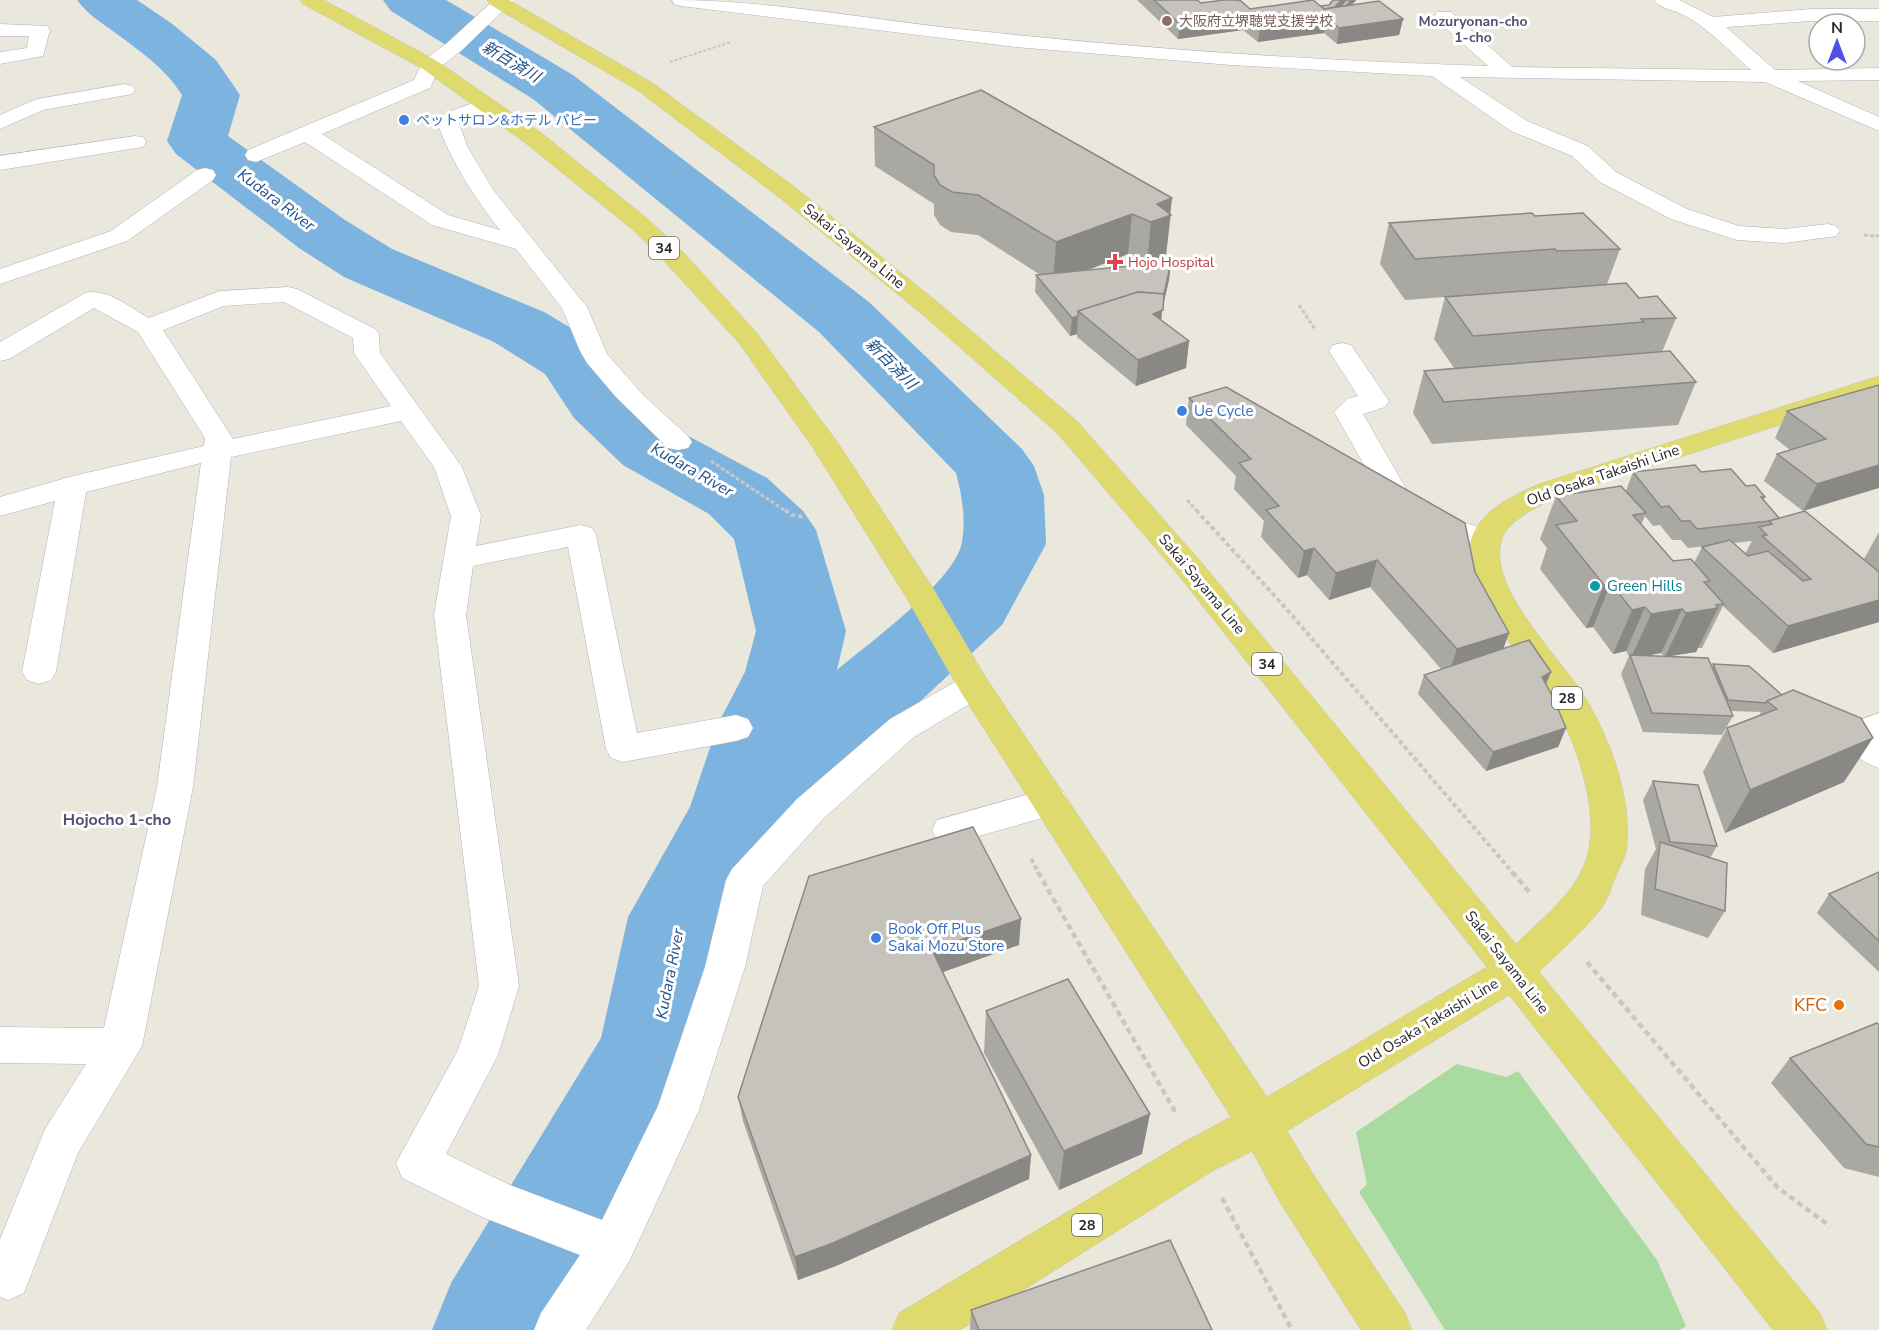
<svg xmlns="http://www.w3.org/2000/svg" width="1879" height="1330" font-family="'Nunito Sans','Noto Sans JP',sans-serif">
<style>
.green{fill:#a9daa0}
.lines{fill:none;stroke-linecap:round;stroke-linejoin:round}
.river{fill:#7db3df;fill-rule:evenodd}
.minor-casing{stroke:#b1b1bb;stroke-width:1}
.major-casing{stroke:#c7c7c7;stroke-width:1}
.path-far3{stroke:#c7c7c7;stroke-width:2;stroke-dasharray:3 2;stroke-linecap:butt}
.path-far2{stroke:#c7c7c7;stroke-width:3;stroke-dasharray:4 2;stroke-linecap:butt}
.path-far1{stroke:#c7c7c7;stroke-width:4;stroke-dasharray:4.5 3;stroke-linecap:butt}
.path{stroke:#c7c7c7;stroke-width:4.5;stroke-dasharray:6 4;stroke-linecap:butt}
.minor{fill:#fff;fill-rule:evenodd}
.major{fill:#dfda6d;fill-rule:evenodd}
.wall{fill:#a9a8a2;fill-rule:evenodd}
.shaded-wall{fill:#8a8884}
.building{fill:#c5c3bc;stroke:#8a8884;stroke-width:1.5}
.education-dot{fill:#8d6e63;stroke:#fff;stroke-width:2}
.shop-dot{fill:#3f7fe0;stroke:#fff;stroke-width:2}
.health-dot{fill:#e0444e;stroke:#fff;stroke-width:2}
.culture-dot{fill:#0f9aa8;stroke:#fff;stroke-width:2}
.food-dot{fill:#e8710a;stroke:#fff;stroke-width:2}
.labels{text-anchor:middle;dominant-baseline:central;stroke-width:6;stroke-linejoin:round;paint-order:stroke}
.far-education-label{font-size:14px;fill:#785e54;stroke:#fff;text-anchor:start}
.far-neighbourhood-label{font-size:14px;font-weight:bold;fill:#505074;stroke:#fff}
.far-shop-label{font-size:14px;fill:#366cbe;stroke:#fff;text-anchor:start}
.shield{fill:#fff;stroke:#696969;stroke-width:1.5}
.shield-label{font-size:14px;font-weight:bold;fill:#292929}
.far-health-label{font-size:14px;fill:#be3a42;stroke:#fff;text-anchor:start}
.street-label{font-size:15px;fill:#292929;stroke:#fff}
.shop-label{font-size:15px;fill:#366cbe;stroke:#fff;text-anchor:start}
.culture-label{font-size:15px;fill:#0d838f;stroke:#fff;text-anchor:start}
.water-label{font-size:16px;font-style:italic;fill:#1e5089;stroke:#fff}
.neighbourhood-label{font-size:16px;font-weight:bold;fill:#505074;stroke:#fff}
.near-food-label{font-size:18px;fill:#c56008;stroke:#fff;text-anchor:end}
</style>
<rect width="100%" height="100%" fill="#eae7dd"/>
<path class="green" d="M1457,1064L1506,1077L1518,1071L1657,1260L1686,1326L1679,1330H1445L1359,1192L1367,1184L1356,1132Z"/>
<g class="lines">
<path class="river" d="M77,0H137L171,23L216,60L240,95L228,136L345,220L392,249L544,312L598,344L628,386L679,431L767,478L803,511L816,530L846,631L837,670C868,644 956,580 962,542C966,520 962,495 956,473L819,332L533,99L391,11L383,0H446L573,75L869,302L1022,449L1034,466L1044,495L1046,544L1002,625L776,836L734,918L712,1051L569,1330H432L451,1283L601,1038L628,917L690,807L718,724L745,672L756,631L734,539L709,514L623,465L574,418L545,374L494,342L344,277L299,248L176,154L167,141L182,95C167,70 140,51 117,34C102,23 88,15 77,0Z"/>
<defs>
<g id="minor">
<path d="M494,0H514L461,51L439,68L430,88L322,134L448,215L500,230C473,196 451,161 436,120L440,116C456,110 478,97 495,102L498,106L495,110L459,123L467,146L494,191L587,307L607,354L644,396L688,436L692,442L688,448L678,450L668,448L615,396L587,363L580,351L562,308L516,249L432,225L305,142L256,162L248,160L245,155L248,150L414,80L423,61L447,43Z"/>
<path d="M672,0C774,0 876,21 978,31C1147,49 1318,61 1488,66L1437,20L1435,16L1437,12H1451L1512,67L1751,70C1728,50 1706,25 1679,13C1671,9 1659,8 1654,0H1679L1713,17L1811,9H1879V21H1811L1726,27L1775,70L1879,68V80L1798,81L1879,117V131L1765,82L1460,77L1527,121L1588,146L1616,172L1687,209L1739,226L1785,229L1828,224L1836,226L1840,231L1836,236L1785,243L1737,240L1671,219L1600,182L1572,156L1511,131L1432,76L1231,65L1016,47L681,6L674,4Z"/>
<path d="M0,24L47,26L50,30L43,56L0,64V52L27,48L29,36H0Z"/>
<path d="M125,84L132,86L135,90L132,94L43,110L0,129V115L37,99Z"/>
<path d="M135,136L143,137L146,142L143,147L0,170V156Z"/>
<path d="M205,168L213,170L216,175L213,180L127,241L0,284V269L111,231L197,170Z"/>
<path d="M288,287L297,289L375,329L379,334L380,353L462,467L481,516L476,546L581,525L592,528L596,535L637,733L736,715L748,719L753,728L748,737L736,741L623,762L611,758L606,749L568,547L473,566L466,615L519,986L498,1055L446,1154L510,1185L602,1220L658,1106L705,967L726,880L732,869L797,799L890,719L962,678L974,674L986,678L991,686L986,694L914,737L823,819L763,886L745,967L699,1110L629,1262L586,1330H534L541,1313L580,1255L482,1217L402,1178L396,1163L458,1050L479,986L434,615L451,516L434,467L401,421L231,457L193,787L142,1046L78,1153L24,1293L8,1300L0,1297V1239L45,1129L86,1064L0,1063V1027L104,1028L157,787L201,463L86,492L56,672L51,680L39,684L27,680L22,672L55,501L0,516V497L73,476L204,446L205,438L138,332L94,308L9,359L0,361V342L85,293C106,287 131,308 149,318L220,291ZM284,302L353,338L354,353L391,406L233,439L163,330L224,306Z"/>
<path d="M1342,343L1351,345L1389,401L1385,407L1363,414L1408,492L1456,520L1497,533L1501,540L1497,547L1486,550L1434,534L1387,505L1334,412L1347,399L1358,396L1329,351L1333,345Z"/>
<path d="M1879,713V768C1862,763 1847,750 1839,735L1844,726Z"/>
<path d="M1051,788L1064,792L1069,802L1064,812L950,844L937,840L932,830L937,820Z"/>
</g>
<path id="major" d="M301,0H324L437,61L544,135L649,220L683,252L757,333L840,446L932,587L986,678L1267,1097L1487,967L1180,577L1057,433L923,315L780,198L637,90L489,4L487,0H509L651,82L796,188L941,305L1077,421L1202,563L1516,944C1542,918 1579,891 1588,853C1599,809 1576,739 1552,702C1528,664 1456,586 1471,540C1480,510 1513,496 1539,484L1879,376V393L1559,496C1542,505 1508,519 1502,539C1486,584 1555,653 1579,688C1608,731 1634,799 1626,852C1624,859 1620,866 1617,873C1612,885 1608,900 1600,910C1582,932 1559,952 1539,972L1820,1313L1827,1330H1773L1509,995L1287,1131L1313,1174L1405,1313L1412,1330H1361L1281,1204L1252,1151L1214,1170L960,1330H892L899,1313L1184,1142L1231,1117L962,694L906,597L813,448L739,343L665,262L633,230L528,145L423,69L303,4Z"/>
</defs>
<use href="#minor" class="minor-casing"/>
<use href="#major" class="major-casing"/>
<path class="path-far3" d="M670,62L731,42"/>
<g class="path-far2">
<path d="M1864,235L1879,236"/>
<path d="M1299,305L1315,329"/>
<path d="M711,461L787,512"/>
<path d="M1187,500L1198,512"/>
</g>
<g class="path-far1">
<path d="M785,510L792,515L805,517"/>
<path d="M1196,510L1283,605L1513,873"/>
<path d="M1031,859L1039,873"/>
</g>
<g class="path">
<path d="M1038,872L1177,1115"/>
<path d="M1512,872L1531,894"/>
<path d="M1587,962L1778,1188L1830,1226"/>
<path d="M1222,1198L1292,1330"/>
</g>
<use href="#minor" class="minor"/>
<use href="#major" class="major"/>
</g>
<g class="wall">
<path d="M1137,0H1197L1201,3L1250,9L1321,6L1329,5L1333,0H1356L1352,5L1403,19L1399,35L1337,44L1324,33L1258,42L1243,30L1178,39Z"/>
<path d="M874,127L1171,215L1166,255L1147,263L1128,254L1089,270L1171,262L1169,280L1163,306L1161,320L1189,341L1186,368L1136,386L1077,337V334L1070,336L1035,292L1036,275L1039,274L978,235L951,232L940,225L934,215V204L875,166Z"/>
<path d="M1389,223L1620,249L1607,284L1639,298L1676,318L1662,352L1696,382L1678,425L1432,444L1413,413L1424,371L1454,368L1434,339L1445,297L1405,300L1380,264Z"/>
<path d="M1879,385L1803,511L1764,481L1777,454L1790,450L1775,438L1787,411Z"/>
<path d="M1189,398L1475,572L1503,649L1551,672L1546,684L1566,728L1558,747L1486,771L1418,694L1424,675L1441,669L1370,587L1329,600L1307,575L1298,578L1261,537L1264,521L1234,489L1236,476L1186,425Z"/>
<path d="M1633,472H1701L1746,486L1765,497L1764,500L1779,518L1864,559L1879,532V622L1773,653L1723,606L1702,648H1698L1696,652L1669,656L1712,667L1713,664L1749,666L1844,782L1725,833L1703,772L1727,728L1759,716L1761,712L1730,711L1733,716L1722,735L1643,732L1621,674L1629,656L1626,651L1613,654L1593,627L1586,628L1540,569L1547,548L1540,539L1556,496L1626,491ZM1645,516L1653,526L1660,525L1672,540H1681L1688,548L1705,546L1702,547L1694,563L1673,561L1641,525ZM1752,541L1745,554L1733,543ZM1661,653L1664,656H1645Z"/>
<path d="M1653,781L1717,846L1710,858L1725,911L1708,938L1641,915L1645,869L1656,849L1643,800Z"/>
<path d="M1879,872V972L1817,913L1829,894Z"/>
<path d="M809,876L1019,945L943,972L1031,1155L1029,1179L836,1266L798,1280L743,1121L738,1097Z"/>
<path d="M986,1011L1142,1154L1059,1190L984,1053Z"/>
<path d="M1879,1025V1177L1844,1168L1771,1083L1790,1058Z"/>
<path d="M971,1310L1212,1330H970Z"/>
</g>
<g class="shaded-wall">
<path d="M1341,0H1345L1344,3L1333,15L1314,18Z"/>
<path d="M1351,0H1356L1344,14L1346,6Z"/>
<path d="M1246,15L1243,30L1178,39L1180,24Z"/>
<path d="M1326,17L1324,33L1258,42L1260,27Z"/>
<path d="M1403,19L1399,35L1337,44L1339,28Z"/>
<path d="M1172,198L1166,255L1147,263L1151,222L1157,204Z"/>
<path d="M1132,214L1128,254L1053,283L1056,242Z"/>
<path d="M1171,262L1169,280L1162,310L1160,336L1153,314L1163,298Z"/>
<path d="M1078,316L1077,334L1070,336L1072,318Z"/>
<path d="M1189,341L1186,368L1136,386L1138,360Z"/>
<path d="M1879,465V488L1803,511L1817,484Z"/>
<path d="M1314,548L1307,575L1298,578L1304,551Z"/>
<path d="M1377,560L1370,587L1329,600L1336,573Z"/>
<path d="M1611,583L1593,627L1586,628L1604,585Z"/>
<path d="M1879,600V622L1773,653L1788,626Z"/>
<path d="M1645,607L1626,651L1613,654L1632,610Z"/>
<path d="M1718,608L1696,652L1665,657L1686,613Z"/>
<path d="M1682,609L1661,653L1631,658L1651,614Z"/>
<path d="M1509,633L1499,661L1448,676L1457,649Z"/>
<path d="M1551,672L1543,691L1542,677Z"/>
<path d="M1566,728L1558,747L1486,771L1493,752Z"/>
<path d="M1873,738L1844,782L1725,833L1750,790Z"/>
<path d="M1021,919L1019,945L932,976V950Z"/>
<path d="M1150,1114L1142,1154L1059,1190L1064,1151Z"/>
<path d="M1031,1155L1029,1179L836,1266L798,1280L795,1257Z"/>
</g>
<g class="building">
<path d="M1154,0H1197L1201,3L1224,0H1238L1241,1L1250,9L1313,0L1324,9L1379,1L1403,19L1339,28L1326,17L1260,27L1246,15L1180,24Z"/>
<path d="M1333,0H1341L1335,7L1324,9L1321,6L1329,5Z"/>
<path d="M1346,0H1351L1346,6H1341Z"/>
<path d="M981,90L1172,198L1157,204L1171,215L1151,222L1132,214L1056,242L978,195L952,192L940,185L934,175V165L874,127Z"/>
<path d="M1532,213L1535,216L1583,213L1620,249L1557,251L1555,249L1415,259L1389,223Z"/>
<path d="M1171,262L1164,294L1138,292L1078,311V316L1072,318L1036,275Z"/>
<path d="M1626,283L1639,298L1657,296L1676,318L1641,319L1644,322L1473,336L1445,297Z"/>
<path d="M1138,292L1164,294L1163,310L1153,314L1189,341L1138,360L1078,311Z"/>
<path d="M1670,351L1696,382L1444,402L1424,371Z"/>
<path d="M1879,385V465L1817,484L1777,454L1826,439L1787,411Z"/>
<path d="M1226,387L1465,523L1475,572L1509,633L1457,649L1377,560L1336,573L1314,548L1304,551L1266,510L1279,506L1239,463L1251,459L1189,398Z"/>
<path d="M1695,465L1701,472L1731,469L1746,486L1755,485L1765,497H1761L1779,518L1769,521L1697,529L1690,521H1681L1669,506L1661,507L1633,472Z"/>
<path d="M1621,486L1646,513L1633,515L1673,561L1691,559L1710,581L1704,582L1724,604L1716,605L1718,608L1686,613L1682,609L1651,614L1645,607L1632,610L1611,583L1604,585L1556,525L1577,521L1556,496Z"/>
<path d="M1805,511L1879,572V600L1788,626L1702,547L1730,540L1748,556L1768,551L1803,581L1811,579L1762,536L1767,535L1759,527L1772,524L1769,521Z"/>
<path d="M1529,640L1551,672L1542,677L1554,699L1566,728L1493,752L1424,675Z"/>
<path d="M1630,655L1708,658L1733,716L1652,713Z"/>
<path d="M1713,664L1749,666L1782,695L1767,701L1766,703L1728,700Z"/>
<path d="M1793,690L1861,718L1873,738L1750,790L1727,728L1777,709L1767,701Z"/>
<path d="M1653,781L1698,785L1717,846L1670,842Z"/>
<path d="M973,827L1021,919L932,950L1031,1155L833,1243L795,1257L738,1097L809,876Z"/>
<path d="M1660,842L1727,863L1725,911L1655,889Z"/>
<path d="M1879,872V941L1829,894Z"/>
<path d="M1068,979L1150,1114L1064,1151L986,1011Z"/>
<path d="M1877,1023L1879,1025V1147L1866,1144L1790,1058Z"/>
<path d="M1170,1240L1212,1330H979L971,1310Z"/>
</g>
<circle class="education-dot" cx="1167" cy="21" r="6"/>
<g class="shop-dot">
<circle cx="404" cy="120" r="6"/>
<circle cx="1182" cy="411" r="6"/>
<circle cx="876" cy="938" r="6"/>
</g>
<path class="health-dot" d="M1112 253h6v6h6v6h-6v6h-6v-6h-6v-6h6z"/>
<circle class="culture-dot" cx="1595" cy="586" r="6"/>
<circle class="food-dot" cx="1839" cy="1005" r="6"/>
<g class="labels">
<g class="far-education-label">
<text x="1179" y="21">大阪府立堺聴覚支援学校</text>
</g>
<g class="far-neighbourhood-label">
<text x="1473" y="21">Mozuryonan-cho<tspan x="1473" dy="16">1-cho</tspan></text>
</g>
<g class="far-shop-label">
<text x="416" y="120">ペットサロン&amp;ホテル パピー</text>
</g>
<g class="shield">
<rect x="649" y="237" width="30" height="22" rx="4.5"/>
<rect x="1252" y="653" width="30" height="22" rx="4.5"/>
<rect x="1552" y="687" width="30" height="22" rx="4.5"/>
<rect x="1072" y="1214" width="30" height="22" rx="4.5"/>
</g>
<g class="shield-label">
<text x="664" y="248">34</text>
<text x="1267" y="664">34</text>
<text x="1567" y="698">28</text>
<text x="1087" y="1225">28</text>
</g>
<g class="far-health-label">
<text x="1128" y="262">Hojo Hospital</text>
</g>
<g class="street-label">
<text transform="translate(854 246) rotate(39)">Sakai Sayama Line</text>
<text transform="translate(1603 475) rotate(-19)">Old Osaka Takaishi Line</text>
<text transform="translate(1202 584) rotate(50)">Sakai Sayama Line</text>
<text transform="translate(1507 962) rotate(52)">Sakai Sayama Line</text>
<text transform="translate(1428 1023) rotate(-31)">Old Osaka Takaishi Line</text>
</g>
<g class="shop-label">
<text x="1194" y="411">Ue Cycle</text>
<text x="888" y="929">Book Off Plus<tspan x="888" dy="17">Sakai Mozu Store</tspan></text>
</g>
<g class="culture-label">
<text x="1607" y="586">Green Hills</text>
</g>
<g class="water-label">
<text transform="translate(511 62) rotate(31)">新百済川</text>
<text transform="translate(276 200) rotate(37)">Kudara River</text>
<text transform="translate(891 364) rotate(45)">新百済川</text>
<text transform="translate(692 470) rotate(30)">Kudara River</text>
<text transform="translate(670 974) rotate(-79)">Kudara River</text>
</g>
<g class="neighbourhood-label">
<text x="117" y="820">Hojocho 1-cho</text>
</g>
<g class="near-food-label">
<text x="1827" y="1005">KFC</text>
</g>
</g>
<g transform="translate(1837 42)"><circle r="28" fill="#ffffff" stroke="#a9a9a9" stroke-width="1.5"/>
<path d="M0-4.5L10 22L0 15L-10 22Z" fill="#5151e3"/>
<text y="-9" font-size="16" font-weight="bold" text-anchor="middle" fill="#292929">N</text>
</g>
</svg>
